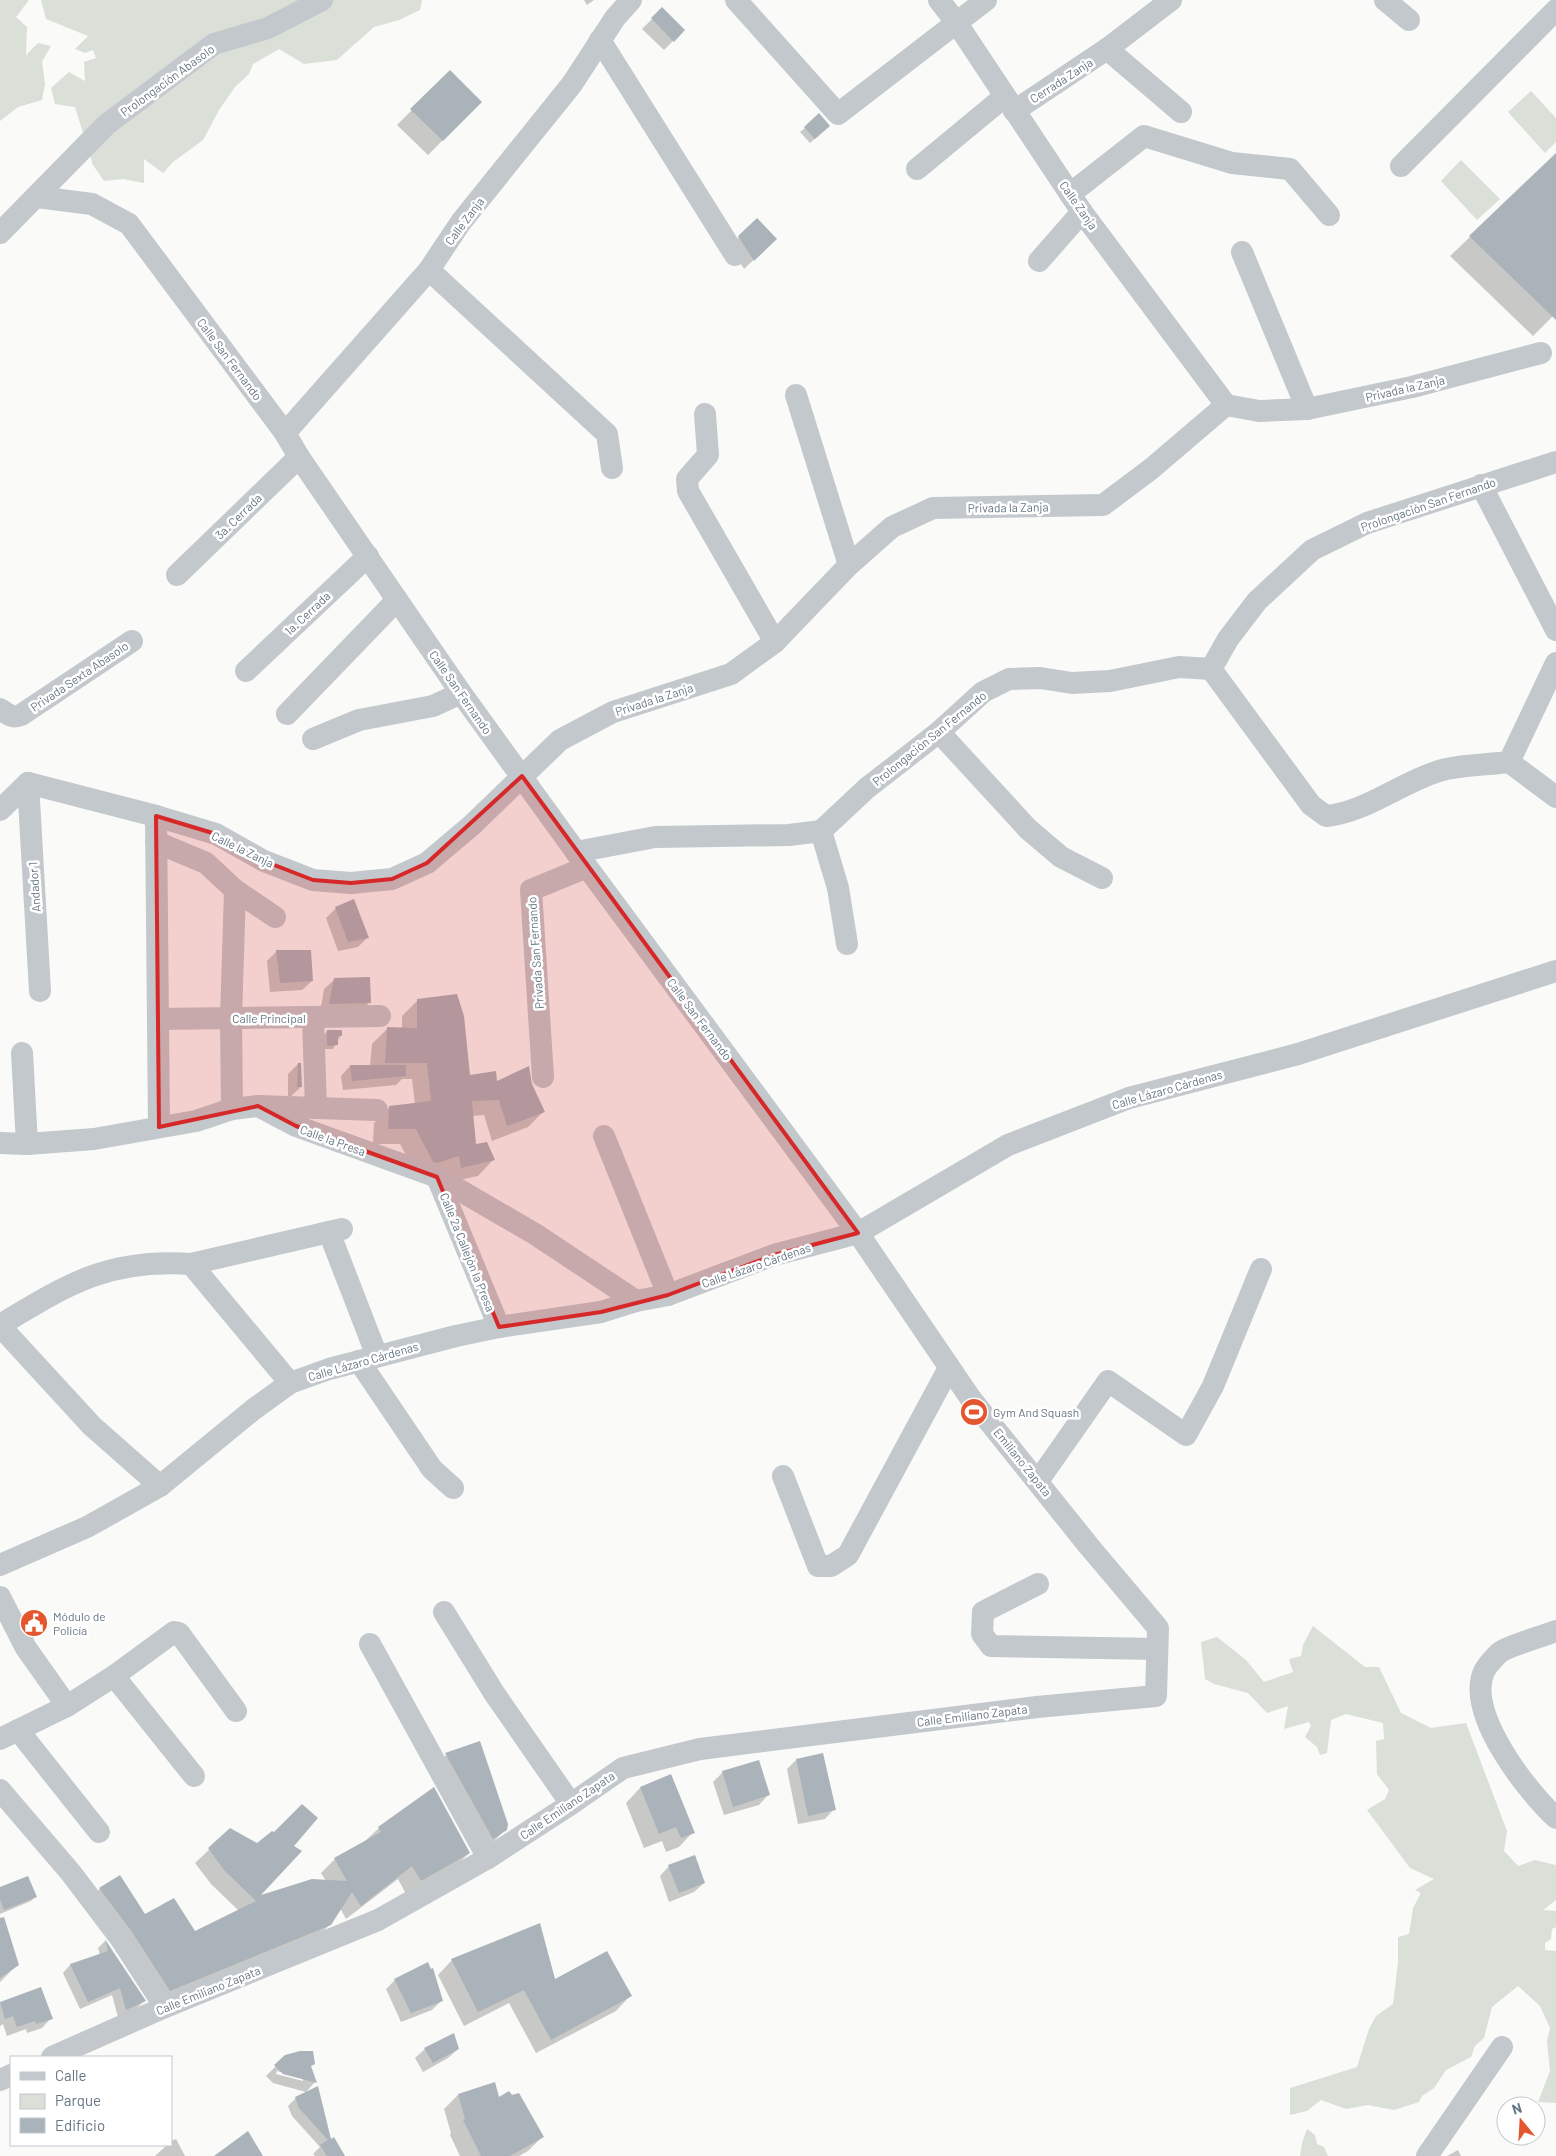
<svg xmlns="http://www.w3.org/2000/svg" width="1556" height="2156" font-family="Barlow,sans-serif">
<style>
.green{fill:#dadfd7}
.shadow{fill:#0003;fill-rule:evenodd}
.building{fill:#aab3b9}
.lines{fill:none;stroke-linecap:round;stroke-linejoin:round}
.minor{stroke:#c3c8cc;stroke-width:22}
.marked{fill:#d62828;fill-opacity:0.2;stroke:#d62828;stroke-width:4;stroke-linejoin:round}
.labels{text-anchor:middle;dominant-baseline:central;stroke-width:5;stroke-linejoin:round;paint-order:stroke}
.street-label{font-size:12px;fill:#657683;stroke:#fff}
.poi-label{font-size:12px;fill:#657683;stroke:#fff;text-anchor:start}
</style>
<rect width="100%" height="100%" fill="#fafaf8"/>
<g class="green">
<path d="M0,0H29L16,17L27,27L26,55L38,43L51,46L42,62L45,84L42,100L18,107L0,121Z"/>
<path d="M41,0H422L420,10L399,20L374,27L337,60L304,64L279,49L253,64L249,74L235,87L219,110L203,140L173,162L163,173L144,159V183L123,179L104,181L93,165L75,107L55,104L51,88L69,72L85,81L84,62L96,58L93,50L85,53L75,49L88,36L46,19Z"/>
<path d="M1531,91L1556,118V142L1545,153L1508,112Z"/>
<path d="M1461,160L1500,199L1477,220L1441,181Z"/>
<path d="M1313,1626L1365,1667H1379L1401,1713L1431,1728L1466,1723L1507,1831L1504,1851L1518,1866L1535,1860L1556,1865V1900L1543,1910L1556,1911V1927L1552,1929L1551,1939L1545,1943V1950L1556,1951V2103L1538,2102L1550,2071L1547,2041L1550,2028L1540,2006L1518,1986L1492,2007L1484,2038L1475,2046L1471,2057L1446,2070L1434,2088L1422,2096L1419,2102L1394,2110L1368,2105L1346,2109L1321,2100L1307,2111L1290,2115V2088L1357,2067L1369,2029L1376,2016L1393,2004L1398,1962V1937L1409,1934L1413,1908L1421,1893L1415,1890L1434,1879L1410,1868L1367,1810L1385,1799L1389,1790L1377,1774L1376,1741L1384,1739L1383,1723L1346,1714L1331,1720L1327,1753L1320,1755L1317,1747L1305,1737L1311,1726L1309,1722L1284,1729L1288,1706L1267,1713L1248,1693L1214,1684L1205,1679L1201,1642L1217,1637L1246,1660L1264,1682L1293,1672L1289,1659L1301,1656L1303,1645Z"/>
<path d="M1307,2129L1315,2135L1317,2144L1324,2147L1328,2156H1300L1302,2143Z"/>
</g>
<g class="shadow">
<path d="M584,0H594L587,5Z"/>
<path d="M662,9L684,30L664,50L642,29Z"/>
<path d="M450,72L481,102L428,155L397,125Z"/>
<path d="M805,128L824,130L810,143L800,132Z"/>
<path d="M1556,155V313L1533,336L1450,256Z"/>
<path d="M739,237L775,239L744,269L730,246Z"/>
<path d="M336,908L367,938L358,947L338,951L326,918Z"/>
<path d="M310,951L312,981L302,990L270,992L267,961L276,952Z"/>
<path d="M334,980L369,1003L360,1012L320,1013L324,989Z"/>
<path d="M418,1000L469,1077L495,1083L531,1084L544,1111L528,1127L492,1141L484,1115L472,1116L475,1145L493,1160L478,1176L445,1183L418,1177L400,1144H373L374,1123L390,1107L415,1104L412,1079H402L396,1085L343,1090L341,1076L350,1066H370L372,1044L387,1029H402V1016Z"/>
<path d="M327,1031L341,1035L333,1049H323V1036Z"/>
<path d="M298,1064L301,1087L291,1096H288V1074Z"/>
<path d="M446,1755L506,1829L491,1844L432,1769Z"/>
<path d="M796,1760L834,1809L825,1819L798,1824L787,1769Z"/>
<path d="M723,1772L768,1795L759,1805L724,1815L713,1782Z"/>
<path d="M670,1776L693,1832L679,1847L666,1852L662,1841L644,1848L626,1803L640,1788Z"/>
<path d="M379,1828L469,1853L455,1867L406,1894L398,1879L346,1919L340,1908L330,1924L316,1939L156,2004L86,1903L100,1889L120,1876L145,1916L195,1933L239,1911L211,1884L195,1863L230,1830L257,1845L292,1846L257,1897L326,1881L321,1873L335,1859L365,1841Z"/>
<path d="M669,1866L704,1883L694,1892L669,1902L660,1876Z"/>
<path d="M0,1889L35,1897L31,1901L0,1914Z"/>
<path d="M0,1941L17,1965L0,1982Z"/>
<path d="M105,1941L144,2001L136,2009L118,2017L112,1995L80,2009L63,1973L70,1965L100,1955L98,1948Z"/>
<path d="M452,1960L554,1981L630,1996L616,2011L536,2053L509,2003L464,2026L438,1975Z"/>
<path d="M395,1980L442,2000L432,2010L401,2022L386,1989Z"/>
<path d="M41,1989L51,2018L42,2028L27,2033L26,2029L7,2036L3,2024L0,2026V2003Z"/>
<path d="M425,2049H458L448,2058L423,2072L415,2058Z"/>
<path d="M285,2057L310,2067L315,2082L306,2092L273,2083L266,2076ZM277,2071L303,2078V2081L276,2074Z"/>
<path d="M458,2095L498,2099L542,2137L528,2151L519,2156H460L450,2135L451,2133L444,2109Z"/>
<path d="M296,2098L342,2156H315L313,2154L320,2147L292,2116L288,2106Z"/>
<path d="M176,2139L185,2156H155L167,2145H171V2141Z"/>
<path d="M1458,2150L1461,2156H1447Z"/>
</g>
<g class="building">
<path d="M662,7L685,30L674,42L651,18Z"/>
<path d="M450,70L482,102L443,141L410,109Z"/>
<path d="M819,113L830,126L815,139L804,127Z"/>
<path d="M1556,153V320L1469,236Z"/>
<path d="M757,218L777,239L754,261L738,236Z"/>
<path d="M354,899L369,938L348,942L335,907Z"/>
<path d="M276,950H311L313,981L280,983Z"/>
<path d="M370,977L371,1003L329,1004L334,978Z"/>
<path d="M457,994L464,1016L470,1075L496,1071L497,1081L529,1066L532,1084L545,1112L507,1126L499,1100L472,1101L476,1144L487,1142L495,1160L461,1168L459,1156L437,1163L433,1162L416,1129H388L389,1106L431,1101L427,1063H385L387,1027L417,1028V999Z"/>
<path d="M327,1030H342V1036H338V1045L327,1046Z"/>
<path d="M298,1063H301L302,1087H297Z"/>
<path d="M350,1065H406V1076L352,1081Z"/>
<path d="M480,1741L508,1824L507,1830L493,1839L445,1753Z"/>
<path d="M823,1753L836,1810L808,1816L796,1759Z"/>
<path d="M759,1760L770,1795L733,1807L722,1771Z"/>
<path d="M671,1774L695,1833L681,1838L676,1827L659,1834L640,1787Z"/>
<path d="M434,1787L470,1853L421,1881L412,1866L361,1906L352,1892L331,1925L170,1991L132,1932L99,1888L120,1875L145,1914L174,1898L195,1931L256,1901L224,1870L208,1848L230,1828L257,1843L272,1831L274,1832L302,1804L318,1818L294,1846L302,1851L261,1895L312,1879L347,1881L334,1858L381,1832L378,1827Z"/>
<path d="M695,1855L705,1883L679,1893L668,1865Z"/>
<path d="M28,1876L37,1897L4,1910L0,1899V1887Z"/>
<path d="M4,1917L19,1965L0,1978V1918Z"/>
<path d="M540,1923L555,1979L607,1951L632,1996L551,2040L524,1990L478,2012L451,1959Z"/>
<path d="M105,1939L110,1947L146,2001L126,2010L120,1988L88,2002L70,1964L108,1951Z"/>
<path d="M428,1962L431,1969L433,1968L443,2001L411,2013L394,1979Z"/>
<path d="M41,1987L53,2019L36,2024L35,2021L17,2027L13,2016L5,2019L0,2002Z"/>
<path d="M454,2033L459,2049L433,2063L424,2048Z"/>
<path d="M300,2051H313L315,2064L311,2066L317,2083L283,2074L274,2065L285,2055Z"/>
<path d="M495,2082L499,2097L509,2091L512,2095L519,2093L544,2137L510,2156H481L463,2120L465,2119L458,2094Z"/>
<path d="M318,2086L331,2139L334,2137L345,2156H327L320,2145L328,2140L299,2108L295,2097Z"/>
<path d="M248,2131L263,2156H214Z"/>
</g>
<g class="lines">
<g class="minor">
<path d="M736,0L838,114L986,0"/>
<path d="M939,0L956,22L1082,212L1226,405"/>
<path d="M1385,0L1409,20"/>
<path d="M600,40L735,255"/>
<path d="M1107,49L1181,112"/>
<path d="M1014,111L1107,49L1171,0"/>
<path d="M1401,166L1556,10"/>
<path d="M917,169L1004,97"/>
<path d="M1070,194L1144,136L1232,163L1290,169L1329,215"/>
<path d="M37,197L92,204L129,224L285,433L299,457L461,693L576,852L858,1233L971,1399L1088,1545L1158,1628L1156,1696L1037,1707L700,1749L623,1768L571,1804L488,1858L378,1920L165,2007L52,2057"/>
<path d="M0,233L107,124L214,44L268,28L322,0"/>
<path d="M1242,252L1307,409"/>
<path d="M1039,261L1082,212"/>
<path d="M429,270L607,434L612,468"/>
<path d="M796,395L849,565"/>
<path d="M705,414L708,455L687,479L688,491L775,642"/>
<path d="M285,433L429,270L461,222L572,84L615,18L631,0"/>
<path d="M1481,485L1556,630"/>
<path d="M177,575L299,457"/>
<path d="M1211,669L1311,805L1326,816C1366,812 1399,784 1436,772C1454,765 1488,765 1509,762L1556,663"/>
<path d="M246,671L368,556"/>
<path d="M0,709C8,714 12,719 21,715L132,641"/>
<path d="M287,714L397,600"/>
<path d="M939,732L1028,829L1061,857L1102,878"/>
<path d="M313,739L359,720L433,706L461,693"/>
<path d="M1509,762L1556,797"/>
<path d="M28,783L156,816L216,834L264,861L313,880L351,883L392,879L427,863L472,825L560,740L613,712L731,674L775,642L849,565L892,527L933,508L1103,505L1151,469L1226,405L1259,411L1307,409L1412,387L1541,353"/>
<path d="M28,783L40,991"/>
<path d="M0,810L28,783"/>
<path d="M156,816L159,1127"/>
<path d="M821,831L838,888L847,944"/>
<path d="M156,842L206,863L235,890L275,917"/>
<path d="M576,852L655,837L789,835L821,831L867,788L939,732L983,692L1009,679L1040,678L1072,683L1110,681L1179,667L1211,669L1228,639L1257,601L1312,550L1367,523L1556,462"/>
<path d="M313,1018L316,1108"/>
<path d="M158,1019L380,1016"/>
<path d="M22,1053L27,1144"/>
<path d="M543,1077L531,890L587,867"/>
<path d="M258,1106L296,1126L437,1177L535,1234L636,1301"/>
<path d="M232,1109L231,1019L235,890"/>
<path d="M604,1136L668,1295"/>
<path d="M0,1143L27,1144L94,1139L196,1121L232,1109L258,1106L377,1110"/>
<path d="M437,1177L499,1327"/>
<path d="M329,1232L377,1356"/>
<path d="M191,1264L342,1229"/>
<path d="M0,1325C68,1284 109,1258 191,1264L290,1383"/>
<path d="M0,1326L92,1426L160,1486"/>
<path d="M359,1361L432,1469L453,1488"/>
<path d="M783,1476L818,1566H831L848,1555L949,1368"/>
<path d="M1038,1481L1108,1381L1186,1435L1213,1386L1261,1269"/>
<path d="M0,1565L87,1527L160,1486L254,1409L290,1383L329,1369L456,1336L499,1327L601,1312L636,1301L668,1295L774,1255L858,1233L1008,1145L1129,1098L1298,1054L1556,971"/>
<path d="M1038,1584L983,1612L982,1634L991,1646L1157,1649"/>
<path d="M0,1597L26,1648L67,1706"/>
<path d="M444,1612L494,1693L571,1804"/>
<path d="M1556,1631C1544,1636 1507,1646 1499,1653C1494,1658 1485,1667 1483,1674C1468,1716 1527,1791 1556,1818"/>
<path d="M370,1644L488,1858"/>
<path d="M114,1676L194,1776"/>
<path d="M18,1730L99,1832"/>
<path d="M0,1739L67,1706L114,1676L174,1632L179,1633L236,1711"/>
<path d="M0,1790L71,1873L121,1939L165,2007"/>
<path d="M0,2080L11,2075"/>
<path d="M1427,2156L1502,2047"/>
</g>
</g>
<path class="marked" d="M522,776L858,1233L774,1255L668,1295L601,1312L499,1327L437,1177L296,1126L258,1106L159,1127L156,816L216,834L264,861L313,880L351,883L392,879L427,863Z"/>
<defs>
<symbol id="stadium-disc" viewBox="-11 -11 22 22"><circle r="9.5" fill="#e4572e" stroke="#fff"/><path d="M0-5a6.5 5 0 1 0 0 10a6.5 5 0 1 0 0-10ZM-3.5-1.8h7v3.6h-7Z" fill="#fff"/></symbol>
<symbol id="civic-disc" viewBox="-11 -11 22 22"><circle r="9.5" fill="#e4572e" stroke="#fff"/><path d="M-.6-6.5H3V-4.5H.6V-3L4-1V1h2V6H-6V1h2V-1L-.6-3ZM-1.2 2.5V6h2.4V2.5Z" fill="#fff"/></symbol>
</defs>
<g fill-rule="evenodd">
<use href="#stadium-disc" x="958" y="1396" width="32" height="32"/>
<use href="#civic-disc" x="18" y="1607" width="32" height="32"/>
</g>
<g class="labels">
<g class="street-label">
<text transform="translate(167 80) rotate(-36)">Prolongación Abasolo</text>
<text transform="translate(1061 80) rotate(-33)">Cerrada Zanja</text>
<text transform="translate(1079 205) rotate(55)">Calle Zanja</text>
<text transform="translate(464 221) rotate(-53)">Calle Zanja</text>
<text transform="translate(230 359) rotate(53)">Calle San Fernando</text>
<text transform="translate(1405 388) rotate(-13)">Privada la Zanja</text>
<text transform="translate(1428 504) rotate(-19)">Prolongación San Fernando</text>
<text transform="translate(1008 507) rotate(-1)">Privada la Zanja</text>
<text transform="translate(238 516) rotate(-44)">3a. Cerrada</text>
<text transform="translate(307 613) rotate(-43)">1a. Cerrada</text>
<text transform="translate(79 676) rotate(-34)">Privada Sexta Abasolo</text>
<text transform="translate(461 692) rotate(55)">Calle San Fernando</text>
<text transform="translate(654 699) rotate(-18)">Privada la Zanja</text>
<text transform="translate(929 738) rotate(-39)">Prolongación San Fernando</text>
<text transform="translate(243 849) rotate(26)">Calle la Zanja</text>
<text transform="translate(34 887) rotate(-94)">Andador 1</text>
<text transform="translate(535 953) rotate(-94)">Privada San Fernando</text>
<text x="269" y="1018">Calle Principal</text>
<text transform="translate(700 1019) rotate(53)">Calle San Fernando</text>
<text transform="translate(1167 1089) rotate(-16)">Calle Lázaro Cárdenas</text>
<text transform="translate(333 1140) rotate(20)">Calle la Presa</text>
<text transform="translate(468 1252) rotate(68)">Calle 2a Callejón la Presa</text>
<text transform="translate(756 1265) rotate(-19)">Calle Lázaro Cárdenas</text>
<text transform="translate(363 1361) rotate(-16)">Calle Lázaro Cárdenas</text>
<text transform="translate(1023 1462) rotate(51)">Emiliano Zapata</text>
<text transform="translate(972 1715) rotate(-7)">Calle Emiliano Zapata</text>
<text transform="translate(567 1805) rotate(-34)">Calle Emiliano Zapata</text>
<text transform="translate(208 1990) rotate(-22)">Calle Emiliano Zapata</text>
</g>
<g class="poi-label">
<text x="993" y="1412">Gym And Squash</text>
<text x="53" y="1616">Módulo de<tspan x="53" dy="14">Policía</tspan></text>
</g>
</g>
<rect x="10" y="2056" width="162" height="90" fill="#ffffff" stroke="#c1c8cd"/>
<rect x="20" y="2072" width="25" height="8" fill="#c3c8cc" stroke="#c1c8cd"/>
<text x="55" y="2081" font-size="15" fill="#657683">Calle</text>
<rect x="20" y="2094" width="25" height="15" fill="#dadfd7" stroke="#c1c8cd"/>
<text x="55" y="2106" font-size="15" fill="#657683">Parque</text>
<rect x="20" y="2118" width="25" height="15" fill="#aab3b9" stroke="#c1c8cd"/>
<text x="55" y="2131" font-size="15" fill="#657683">Edificio</text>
<g transform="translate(1521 2121) rotate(342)"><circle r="24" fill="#ffffff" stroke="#c1c8cd"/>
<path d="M0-4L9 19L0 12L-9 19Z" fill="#e4572e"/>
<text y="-8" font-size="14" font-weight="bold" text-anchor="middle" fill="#657683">N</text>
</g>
</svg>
